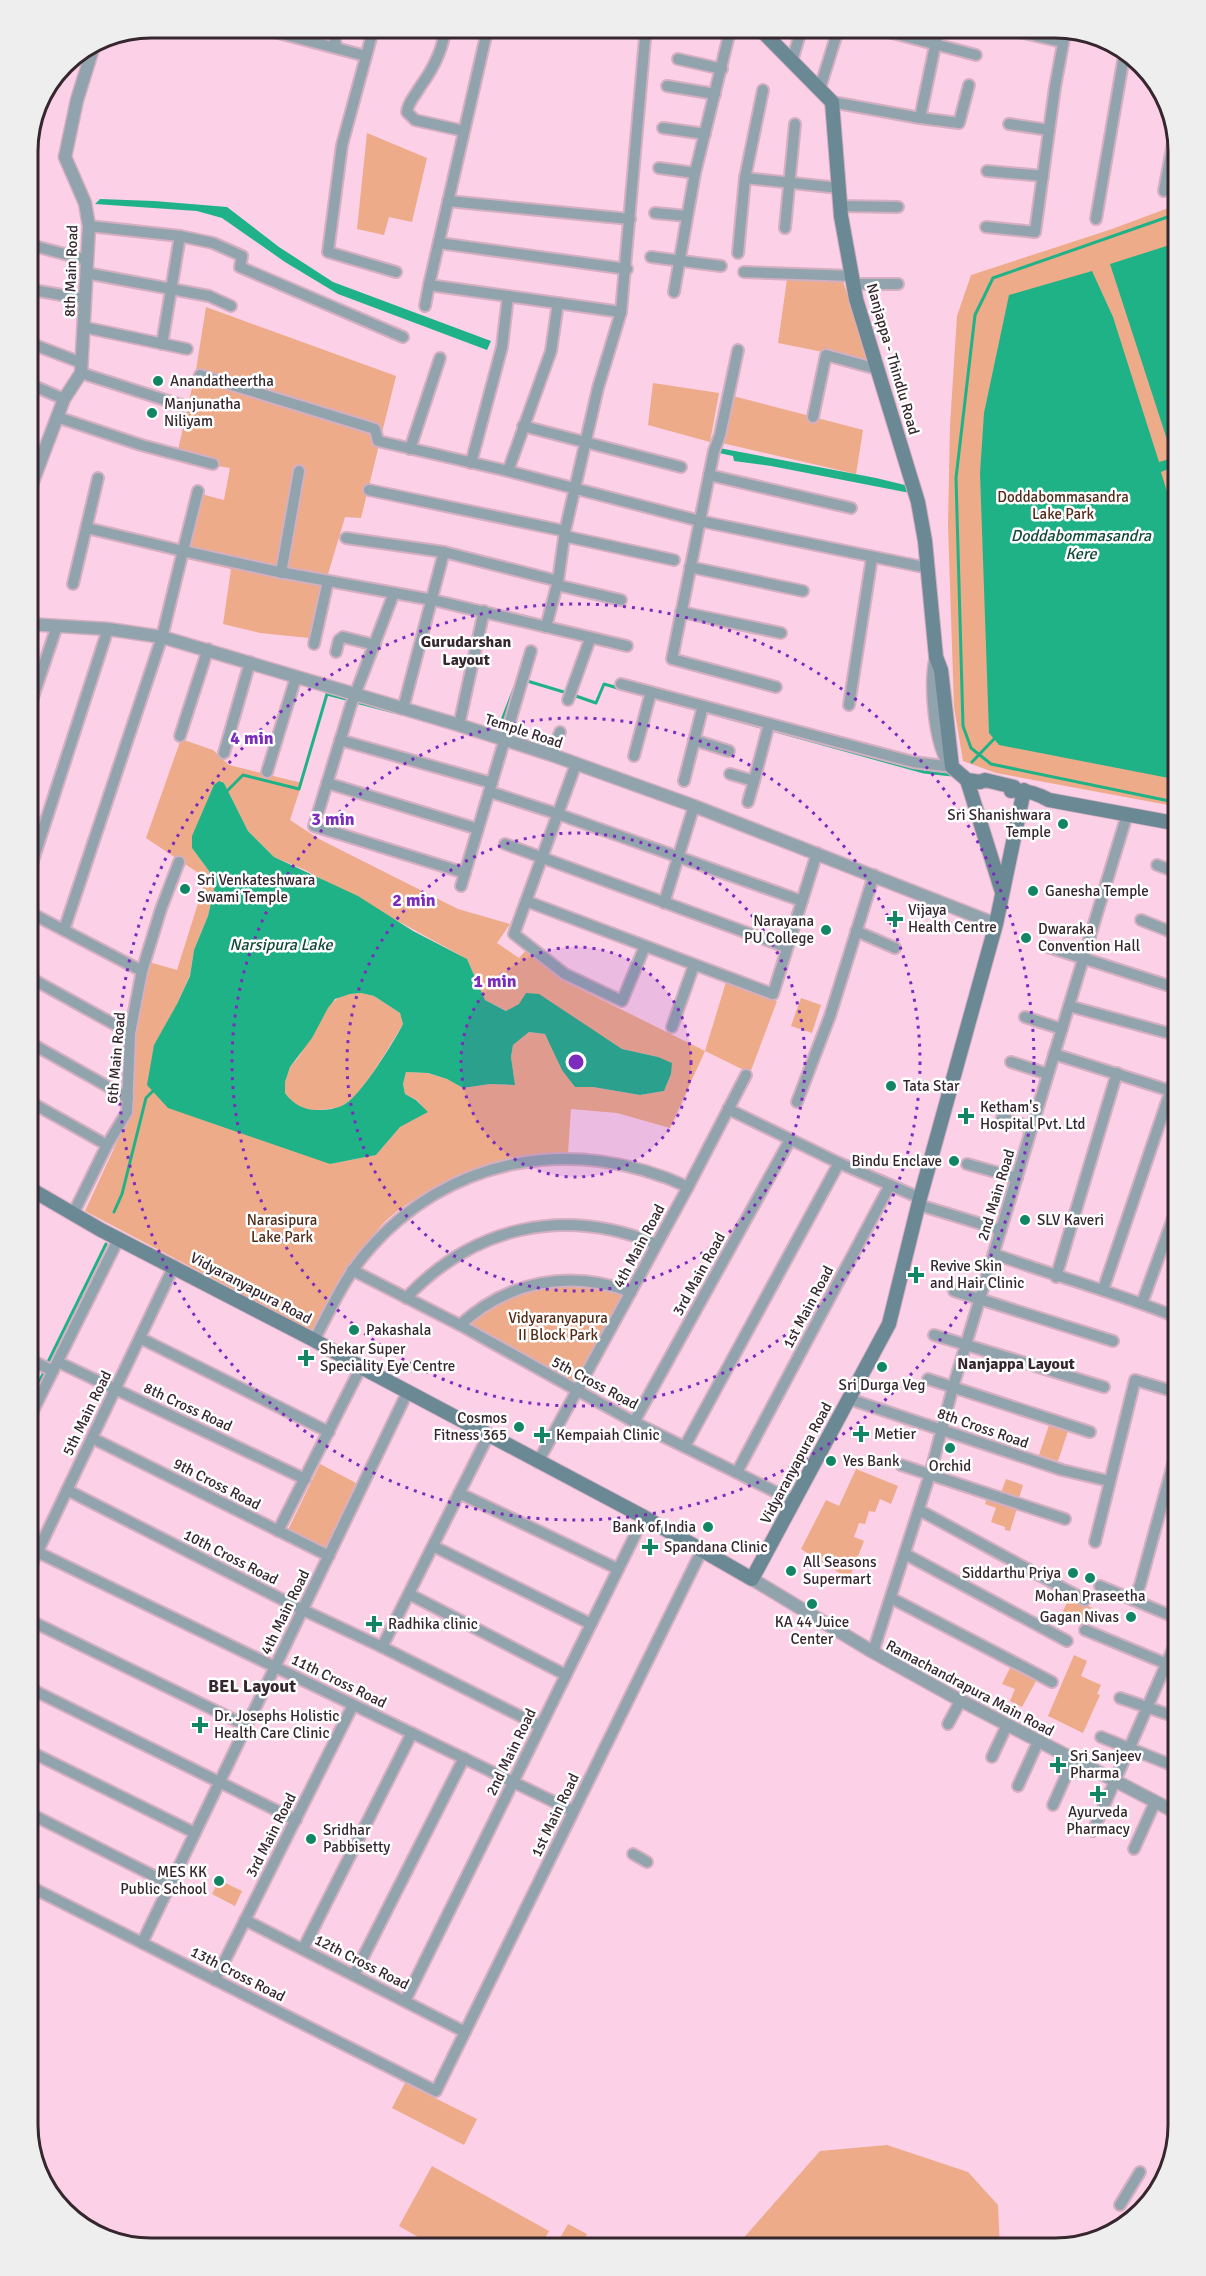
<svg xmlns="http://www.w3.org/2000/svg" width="1206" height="2276" font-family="Signika,sans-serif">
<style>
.green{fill:#eeab89;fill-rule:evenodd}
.water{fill:#20b287;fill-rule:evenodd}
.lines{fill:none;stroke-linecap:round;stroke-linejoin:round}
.stream{stroke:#20b287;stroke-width:3}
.minor-casing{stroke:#d4aec1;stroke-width:14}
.tertiary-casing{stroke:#d4aec1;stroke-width:15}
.secondary-casing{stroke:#d4aec1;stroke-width:16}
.minor{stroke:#91a4ad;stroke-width:10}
.tertiary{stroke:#91a4ad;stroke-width:12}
.secondary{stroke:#6b8895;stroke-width:14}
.ring{fill:none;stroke:#7b2cbf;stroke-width:3;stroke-dasharray:3 6}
.poi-dot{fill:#128564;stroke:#fff;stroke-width:2}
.labels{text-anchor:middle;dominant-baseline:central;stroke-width:5;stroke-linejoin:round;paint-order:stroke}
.street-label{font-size:15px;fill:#36262e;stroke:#fff}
.poi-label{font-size:15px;fill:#36262e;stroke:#fff;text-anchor:start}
.park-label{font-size:15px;fill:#522c18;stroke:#fff}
.water-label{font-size:16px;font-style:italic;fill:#114836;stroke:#fff}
.neighbourhood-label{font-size:16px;font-weight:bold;fill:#36262e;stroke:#fff}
.quarter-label{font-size:18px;font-weight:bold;fill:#36262e;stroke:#fff}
.rim{fill:none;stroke:#36262e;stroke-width:3}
.centre{fill:#7b2cbf;stroke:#fff;stroke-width:3}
.ring-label{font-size:18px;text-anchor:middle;font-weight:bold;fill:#7b2cbf;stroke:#fff;stroke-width:5;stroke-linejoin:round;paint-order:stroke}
</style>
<rect width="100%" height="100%" fill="#fcd0e6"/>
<g class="green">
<path d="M367,133L427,158L412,222L389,217L384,235L357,229Z"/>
<path d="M1179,204V807L996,773L963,761L954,707L948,525L950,425L957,316L971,275L1112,229Z"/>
<path d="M787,279L843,281L868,361L778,343Z"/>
<path d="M206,307L396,376L361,518L345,517L309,638L260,633L223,624L231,569L187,559L201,494L224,500L230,468L176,459L196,370Z"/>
<path d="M653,383L719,393L710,442L648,425Z"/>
<path d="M733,396L863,430L856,474L722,443Z"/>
<path d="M181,739L213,750L229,765L302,783L290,820L319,839L458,909L510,924L497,943L519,958L526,950L560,979L705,1051L726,982L777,1001L750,1073L705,1051L670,1128L617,1113L571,1109L568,1153C550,1155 531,1155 513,1158C475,1165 405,1198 380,1227C352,1259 334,1296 314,1332L85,1211L130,1114L135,1035L149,962L177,970L206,878L146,838ZM224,783L248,831L274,857L305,870L467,959L485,1000L507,1011L519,1004L607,1039L622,1049L658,1057L671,1074L664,1091L640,1095L593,1087H575L545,1034L529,1032L513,1045L511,1057L515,1085L490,1084L463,1088L447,1079L427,1073L406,1072L403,1084L405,1094L417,1100L427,1112L400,1127L376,1155L330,1164L177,1004L190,975L194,950L208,916L215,885L209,871L192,848Z"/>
<path d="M350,994L361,993L374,996L400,1013L403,1024C392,1042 362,1095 345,1104C337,1109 326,1109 317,1110C304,1111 293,1104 285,1093V1082L290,1067L298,1058L331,1003L340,997Z"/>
<path d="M801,998L821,1005L812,1033L791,1026Z"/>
<path d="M585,1283L625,1294L578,1385L466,1325L475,1317L518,1291Z"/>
<path d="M1050,1422L1069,1428L1058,1461L1039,1455Z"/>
<path d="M320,1464L356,1483L326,1548L288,1530Z"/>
<path d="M856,1469L898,1486L891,1504L880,1499L875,1512L869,1511L865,1524L859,1523L854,1537L864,1541L849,1579L801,1549L826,1500L839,1506Z"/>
<path d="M1006,1479L1023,1485L1019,1498L1001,1493Z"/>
<path d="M988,1495L1018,1505L1010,1531L1005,1530V1527L991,1522L996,1508L985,1504Z"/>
<path d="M1069,1598L1095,1609L1089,1625L1062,1613Z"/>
<path d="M1074,1655L1087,1661L1081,1676L1101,1685L1097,1694L1100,1695L1083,1733L1048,1716Z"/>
<path d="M1010,1668L1036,1681L1022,1707L1010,1701L1015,1689L1002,1684Z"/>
<path d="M219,1880L242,1891L235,1906L212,1894Z"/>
<path d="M405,2083L477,2119L464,2145L392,2108Z"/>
<path d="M887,2145L968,2172L998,2205L1000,2249H734L820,2151Z"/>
<path d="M432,2166L549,2231L539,2249H439L399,2226Z"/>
<path d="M568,2224L587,2234L579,2249H554Z"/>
</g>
<g class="water">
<path d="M100,199L154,201L227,207L279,247L333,282L491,341L487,350L338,294L285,262L222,218L197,211L95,204Z"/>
<path d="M1179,242V468L1178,465L1161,472L1179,531V780L999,745L989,733L980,473L984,413L1009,295L1092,271L1113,317L1159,462L1173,458L1110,264Z"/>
<path d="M719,448L876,478L909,486L910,493L771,466L734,461L733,456L719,453Z"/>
<path d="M219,781L224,783L248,831L274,857L358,896L413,931L467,959L485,1000L506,1011L519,1004L526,993L539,994L622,1049L658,1057L672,1063L671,1074L664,1091L640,1095L593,1087H575L562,1070L545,1034L529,1032L513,1045L511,1057L515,1085L490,1084L463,1088L447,1079L428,1073L406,1072L403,1084L405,1094L416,1100L428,1112L400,1127L376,1155L330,1164L168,1108L147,1085L154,1045L177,1004L190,976L194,950L208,916L215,885L209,871L192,848V836L214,785ZM350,994L361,993L374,996L400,1013L403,1024C394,1042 361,1095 345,1104C337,1109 326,1110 317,1110C304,1110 293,1104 285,1093V1082L290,1067L312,1038L328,1008L335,999Z"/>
</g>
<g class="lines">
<g class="stream">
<path d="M524,680L567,693"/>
<path d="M573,695L596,703L604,684L621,689"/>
<path d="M356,702L402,714"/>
<path d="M703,711L924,772L952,775"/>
<path d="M497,733L516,684"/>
<path d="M972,762L994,739"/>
<path d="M227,791L243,775L299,789L327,694L350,700"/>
<path d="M1179,803L991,764L971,748L963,726L956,478L975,315L993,278L1179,213"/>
<path d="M114,1212L122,1194L146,1098L154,1090"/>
<path d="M47,1364L106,1244"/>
<path d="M27,1407L45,1370"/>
</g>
<defs>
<g id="minor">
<path d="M331,27L337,48"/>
<path d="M374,27L342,145L328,252L396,272"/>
<path d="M445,27C444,49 433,69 420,87C415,96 408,102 407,112L415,120L464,131"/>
<path d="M488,27L429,285L621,312"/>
<path d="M1011,30L1062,42"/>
<path d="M271,31L366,56"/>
<path d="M885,31L976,55"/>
<path d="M678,59L722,69"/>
<path d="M792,61L802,27"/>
<path d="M667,86L715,94"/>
<path d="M820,88L839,27"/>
<path d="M832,102L920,118L939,27"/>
<path d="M920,118L959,123L969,85"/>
<path d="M1009,124L1049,130"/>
<path d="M663,128L705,134"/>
<path d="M659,168L695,173"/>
<path d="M987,171L1043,176"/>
<path d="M745,178L839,188"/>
<path d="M1164,191L1175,132"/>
<path d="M448,201L630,219"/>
<path d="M841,206L898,207"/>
<path d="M655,213L687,216"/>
<path d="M1096,219L1125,50"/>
<path d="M89,226L180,236L213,243L242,256L240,267L403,337"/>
<path d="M986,227L1035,232L1055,87L1066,28"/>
<path d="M785,228L795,124"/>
<path d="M439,243L627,269"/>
<path d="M27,244L87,260"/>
<path d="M738,253L745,178L763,90"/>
<path d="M651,257L721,266"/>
<path d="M744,272L852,276"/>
<path d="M86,273L209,296L231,306"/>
<path d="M853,284H898"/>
<path d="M27,289L85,299"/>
<path d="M674,292L695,173L731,27"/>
<path d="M425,306L429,285"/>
<path d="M83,327L187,349"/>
<path d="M27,342L82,363"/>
<path d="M162,344L180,236"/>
<path d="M738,350L720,435L714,451L672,659L776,687"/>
<path d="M81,373L184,406"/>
<path d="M200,375L375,429L378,441L508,471L700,521L928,568"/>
<path d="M27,383L64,399"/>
<path d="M57,417L141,445L213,464"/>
<path d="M813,417L826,355L877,369"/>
<path d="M523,426L681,467"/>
<path d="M410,449L440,358"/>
<path d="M471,463L502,347L508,296"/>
<path d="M508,471L551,351L558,303"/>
<path d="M709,475L851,508"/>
<path d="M369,490L565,531"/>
<path d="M198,491L183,551L274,571L433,600L627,646"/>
<path d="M564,536L674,560"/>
<path d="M346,538L444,552L558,581"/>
<path d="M690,567L803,591"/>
<path d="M281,573L299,471"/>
<path d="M73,584L98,478"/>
<path d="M557,585L621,600"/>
<path d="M394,593L351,705L314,826L465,873"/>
<path d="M681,612L781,633"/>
<path d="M546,627L558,581L565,531L598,388L621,312L646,27"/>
<path d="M314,644L328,581"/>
<path d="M336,652L339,640L343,637L375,645"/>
<path d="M621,684L913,762L952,767"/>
<path d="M568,700L590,639"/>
<path d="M849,705L872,557"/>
<path d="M403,709L444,552"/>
<path d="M27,715L57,626"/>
<path d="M459,725L484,611"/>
<path d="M180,736L208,649"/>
<path d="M340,740L492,783"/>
<path d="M694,740L729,751"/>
<path d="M224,753L250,662"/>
<path d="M552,755L560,732"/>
<path d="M634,756L651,692"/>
<path d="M576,764L514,934L565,974L622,1001L645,946"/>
<path d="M267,772L296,677"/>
<path d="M730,774L754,781L769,724"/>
<path d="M684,781L703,706"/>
<path d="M327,783L478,829"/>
<path d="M490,792L558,814L802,901"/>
<path d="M748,802L754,781"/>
<path d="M505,844L786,947"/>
<path d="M1157,865L1179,873"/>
<path d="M27,879L108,629"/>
<path d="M461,886L531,651"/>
<path d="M526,901L773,994L817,853"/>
<path d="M664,903L694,806"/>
<path d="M27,911L142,971"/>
<path d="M1141,920L1179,935"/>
<path d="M64,930L162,637L183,551L87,528"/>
<path d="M856,931L895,948"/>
<path d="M1048,947L1179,989"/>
<path d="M27,976L130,1033"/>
<path d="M1069,1006L1179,1036"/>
<path d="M1025,1017L1062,1029"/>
<path d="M672,1027L694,965"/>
<path d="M27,1041L128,1098"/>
<path d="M1054,1054L1171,1091"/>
<path d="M1011,1062L1048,1074"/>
<path d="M27,1100L107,1145"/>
<path d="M797,1102L830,1016L874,875"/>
<path d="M1002,1118L1032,1128"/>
<path d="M839,1163L890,1185"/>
<path d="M967,1164L1017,1178"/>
<path d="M919,1205L1001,1230"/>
<path d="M73,1214L107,1145L127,1112L130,1033L142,971L161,909L179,862"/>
<path d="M994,1254C1055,1276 1118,1293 1179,1318"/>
<path d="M352,1270L460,1325L634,1422L794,1501"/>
<path d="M1056,1277L1117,1073"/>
<path d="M1103,1290L1179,1066"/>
<path d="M954,1291L1113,1341"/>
<path d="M406,1298C474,1226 564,1206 656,1244"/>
<path d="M1142,1303L1179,1202"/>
<path d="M460,1325C508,1281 570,1269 631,1292"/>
<path d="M934,1335L1104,1387"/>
<path d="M140,1338L329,1432"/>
<path d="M314,1340C330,1311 344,1279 365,1254C447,1156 574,1134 688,1187"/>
<path d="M27,1358L53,1371"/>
<path d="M58,1362L305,1479"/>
<path d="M928,1379L1090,1432"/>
<path d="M849,1399L1062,1470L1109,1481"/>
<path d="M634,1422L790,1140"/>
<path d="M27,1423L119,1238"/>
<path d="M92,1438L329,1556"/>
<path d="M685,1446L839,1163L728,1109"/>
<path d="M538,1462L688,1187L746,1075"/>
<path d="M901,1465L1065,1519"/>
<path d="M737,1472L890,1185L920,1198"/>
<path d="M67,1490L303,1610L382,1647L540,1726"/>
<path d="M459,1493L618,1569"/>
<path d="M919,1510L1085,1600"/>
<path d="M278,1531L361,1367"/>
<path d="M1095,1542L1135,1380L1179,1393"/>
<path d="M433,1546L591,1624"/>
<path d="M27,1547L573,1811"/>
<path d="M905,1554L1067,1641"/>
<path d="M27,1574L174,1266"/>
<path d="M1100,1586L1179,1619"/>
<path d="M409,1594L566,1675"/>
<path d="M891,1598L1052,1682"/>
<path d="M1134,1600L1140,1585L1179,1442"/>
<path d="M27,1619L247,1726"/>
<path d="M1085,1630L1179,1669"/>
<path d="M382,1647L489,1434"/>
<path d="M873,1652L930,1474L953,1387L1127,815"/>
<path d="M27,1687L296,1820"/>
<path d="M1120,1698L1179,1718"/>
<path d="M948,1724L961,1700"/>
<path d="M1101,1737L1179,1768"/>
<path d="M27,1750L195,1833"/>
<path d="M992,1757L1007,1725"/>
<path d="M1018,1786L1038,1742"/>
<path d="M1053,1805L1073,1760"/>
<path d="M27,1812L170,1884"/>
<path d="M1093,1831L1179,1635"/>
<path d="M1134,1849L1155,1802"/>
<path d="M633,1854L647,1862"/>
<path d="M27,1885L436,2091L701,1552"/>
<path d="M245,1920L465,2032"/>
<path d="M142,1943L408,1391"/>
<path d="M303,1949L412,1733"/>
<path d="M354,1975L464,1758"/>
<path d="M215,1980L353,1705"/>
<path d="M405,2001L644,1517"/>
<path d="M1120,2205L1140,2172"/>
</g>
<g id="tertiary">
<path d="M27,497L64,399L81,373L89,226L85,203L65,157L77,100L95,42"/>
<path d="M27,624L108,629L162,637L459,725L552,755L694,806L996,924"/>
<path d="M936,657C930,682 934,748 952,767"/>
<path d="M752,1579L873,1652L956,1698L1179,1814"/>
</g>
<g id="secondary">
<path d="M758,27L832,102L841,216L856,299L918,502L925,541L936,657L941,670L952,767L967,780L980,782L985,780L1014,787L1011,791"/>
<path d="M967,780L1002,892"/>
<path d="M1016,791C1028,790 1038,794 1049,800L1179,824"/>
<path d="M27,1187L101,1230L314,1340L361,1367L644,1517L752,1579L889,1324L920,1198L996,924L1024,790"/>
</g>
</defs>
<use href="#minor" class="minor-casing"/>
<use href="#tertiary" class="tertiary-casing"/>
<use href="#secondary" class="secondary-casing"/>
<use href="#minor" class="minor"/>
<use href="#tertiary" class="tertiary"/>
<use href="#secondary" class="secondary"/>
</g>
<circle cx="576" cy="1062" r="115" fill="#7b2cbf" fill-opacity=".12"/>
<g class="ring">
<circle cx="576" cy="1062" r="115"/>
<circle cx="576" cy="1062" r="229"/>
<circle cx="576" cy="1062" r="344"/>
<circle cx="576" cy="1062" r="458"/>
</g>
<g class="poi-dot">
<circle cx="158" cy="381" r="6"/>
<circle cx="152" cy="413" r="6"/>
<circle cx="1063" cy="824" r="6"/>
<circle cx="185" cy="889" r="6"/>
<circle cx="1033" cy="891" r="6"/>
<path d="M892 910h6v6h6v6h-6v6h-6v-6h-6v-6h6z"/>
<circle cx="826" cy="930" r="6"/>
<circle cx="1026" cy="938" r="6"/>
<circle cx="891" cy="1086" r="6"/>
<path d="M963 1107h6v6h6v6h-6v6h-6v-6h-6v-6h6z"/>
<circle cx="954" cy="1161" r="6"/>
<circle cx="1025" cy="1220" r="6"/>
<path d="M913 1266h6v6h6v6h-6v6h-6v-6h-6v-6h6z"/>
<circle cx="354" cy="1330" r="6"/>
<path d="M303 1349h6v6h6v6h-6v6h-6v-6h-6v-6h6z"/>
<circle cx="882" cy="1367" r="6"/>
<circle cx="519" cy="1427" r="6"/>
<path d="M858 1425h6v6h6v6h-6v6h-6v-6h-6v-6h6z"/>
<path d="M539 1426h6v6h6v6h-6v6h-6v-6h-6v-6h6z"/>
<circle cx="950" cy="1448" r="6"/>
<circle cx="831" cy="1461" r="6"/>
<circle cx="708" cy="1527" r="6"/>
<path d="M647 1538h6v6h6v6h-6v6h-6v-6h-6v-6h6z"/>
<circle cx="791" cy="1571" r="6"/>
<circle cx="1073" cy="1573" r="6"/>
<circle cx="1090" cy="1578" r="6"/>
<circle cx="812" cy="1604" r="6"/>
<circle cx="1131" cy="1617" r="6"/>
<path d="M371 1615h6v6h6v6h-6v6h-6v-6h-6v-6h6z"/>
<path d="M197 1716h6v6h6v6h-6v6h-6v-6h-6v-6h6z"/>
<path d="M1055 1756h6v6h6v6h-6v6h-6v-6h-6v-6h6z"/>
<path d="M1095 1785h6v6h6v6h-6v6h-6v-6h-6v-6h6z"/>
<circle cx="311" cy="1839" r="6"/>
<circle cx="219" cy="1881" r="6"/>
</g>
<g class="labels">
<g class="street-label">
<text transform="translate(71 271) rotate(-88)">8th Main Road</text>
<text transform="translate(893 359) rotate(74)">Nanjappa - Thindlu Road</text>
<text transform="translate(524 731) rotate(18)">Temple Road</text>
<text transform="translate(116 1058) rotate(-85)">6th Main Road</text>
<text transform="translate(996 1195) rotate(-73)">2nd Main Road</text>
<text transform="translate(639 1246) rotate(-62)">4th Main Road</text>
<text transform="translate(699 1274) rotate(-61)">3rd Main Road</text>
<text transform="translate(251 1288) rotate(28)">Vidyaranyapura Road</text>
<text transform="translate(808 1307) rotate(-62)">1st Main Road</text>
<text transform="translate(595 1383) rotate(28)">5th Cross Road</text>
<text transform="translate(188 1407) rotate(25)">8th Cross Road</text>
<text transform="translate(87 1413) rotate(-64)">5th Main Road</text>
<text transform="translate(983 1428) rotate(19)">8th Cross Road</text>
<text transform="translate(796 1463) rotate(-62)">Vidyaranyapura Road</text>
<text transform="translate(217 1484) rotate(27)">9th Cross Road</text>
<text transform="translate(231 1557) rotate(27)">10th Cross Road</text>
<text transform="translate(285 1612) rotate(-64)">4th Main Road</text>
<text transform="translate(339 1681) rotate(26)">11th Cross Road</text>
<text transform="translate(970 1688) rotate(28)">Ramachandrapura Main Road</text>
<text transform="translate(511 1752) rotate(-64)">2nd Main Road</text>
<text transform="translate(555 1815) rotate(-64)">1st Main Road</text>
<text transform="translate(271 1835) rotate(-63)">3rd Main Road</text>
<text transform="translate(362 1962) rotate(27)">12th Cross Road</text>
<text transform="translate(238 1974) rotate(27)">13th Cross Road</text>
</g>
<g class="poi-label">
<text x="170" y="381">Anandatheertha</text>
<text x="164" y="404">Manjunatha<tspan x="164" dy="17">Niliyam</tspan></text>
<text x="1051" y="815" text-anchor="end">Sri Shanishwara<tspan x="1051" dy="17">Temple</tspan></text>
<text x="197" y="880">Sri Venkateshwara<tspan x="197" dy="17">Swami Temple</tspan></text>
<text x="1045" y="891">Ganesha Temple</text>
<text x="908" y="910">Vijaya<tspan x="908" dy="17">Health Centre</tspan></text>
<text x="814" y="921" text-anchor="end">Narayana<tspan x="814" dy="17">PU College</tspan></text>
<text x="1038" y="929">Dwaraka<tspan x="1038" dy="17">Convention Hall</tspan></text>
<text x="903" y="1086">Tata Star</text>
<text x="980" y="1107">Ketham's<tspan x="980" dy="17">Hospital Pvt. Ltd</tspan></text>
<text x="942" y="1161" text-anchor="end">Bindu Enclave</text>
<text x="1037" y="1220">SLV Kaveri</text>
<text x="930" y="1266">Revive Skin<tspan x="930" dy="17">and Hair Clinic</tspan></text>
<text x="366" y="1330">Pakashala</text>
<text x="320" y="1349">Shekar Super<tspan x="320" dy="17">Speciality Eye Centre</tspan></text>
<text x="882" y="1385" text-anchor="middle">Sri Durga Veg</text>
<text x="507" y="1418" text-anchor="end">Cosmos<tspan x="507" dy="17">Fitness 365</tspan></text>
<text x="874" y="1434">Metier</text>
<text x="556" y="1435">Kempaiah Clinic</text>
<text x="843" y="1461">Yes Bank</text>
<text x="950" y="1466" text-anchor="middle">Orchid</text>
<text x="696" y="1527" text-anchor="end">Bank of India</text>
<text x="664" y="1547">Spandana Clinic</text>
<text x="803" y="1562">All Seasons<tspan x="803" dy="17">Supermart</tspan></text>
<text x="1061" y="1573" text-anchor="end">Siddarthu Priya</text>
<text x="1090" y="1596" text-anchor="middle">Mohan Praseetha</text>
<text x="1119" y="1617" text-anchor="end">Gagan Nivas</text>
<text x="812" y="1622" text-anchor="middle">KA 44 Juice<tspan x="812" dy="17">Center</tspan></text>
<text x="388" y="1624">Radhika clinic</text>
<text x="214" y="1716">Dr. Josephs Holistic<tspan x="214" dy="17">Health Care Clinic</tspan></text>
<text x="1070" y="1756">Sri Sanjeev<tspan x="1070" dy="17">Pharma</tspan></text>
<text x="1098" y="1812" text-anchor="middle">Ayurveda<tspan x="1098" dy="17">Pharmacy</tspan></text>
<text x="323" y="1830">Sridhar<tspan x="323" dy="17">Pabbisetty</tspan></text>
<text x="207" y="1872" text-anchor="end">MES KK<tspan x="207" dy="17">Public School</tspan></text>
</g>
<g class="park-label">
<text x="1063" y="497">Doddabommasandra<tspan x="1063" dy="17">Lake Park</tspan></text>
<text x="282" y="1220">Narasipura<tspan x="282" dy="17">Lake Park</tspan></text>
<text x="558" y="1318">Vidyaranyapura<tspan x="558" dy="17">II Block Park</tspan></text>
</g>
<g class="water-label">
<text x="1081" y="536">Doddabommasandra<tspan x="1081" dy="18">Kere</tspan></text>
<text x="281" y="945">Narsipura Lake</text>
</g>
<g class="neighbourhood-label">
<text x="466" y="642">Gurudarshan<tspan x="466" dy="18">Layout</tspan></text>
<text x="1016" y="1364">Nanjappa Layout</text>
</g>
<g class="quarter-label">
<text x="252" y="1686">BEL Layout</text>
</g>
</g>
<path d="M0 0H1206V2276H0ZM151 38H1055A113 113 0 0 1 1168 151V2125A113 113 0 0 1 1055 2238H151A113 113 0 0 1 38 2125V151A113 113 0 0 1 151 38Z" fill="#efeeee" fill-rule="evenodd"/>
<path class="rim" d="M151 38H1055A113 113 0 0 1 1168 151V2125A113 113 0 0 1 1055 2238H151A113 113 0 0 1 38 2125V151A113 113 0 0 1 151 38Z"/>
<circle cx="576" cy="1062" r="9" class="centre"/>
<g class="ring-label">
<text x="252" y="744">4 min</text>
<text x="333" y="825">3 min</text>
<text x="414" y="906">2 min</text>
<text x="495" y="987">1 min</text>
</g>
</svg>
